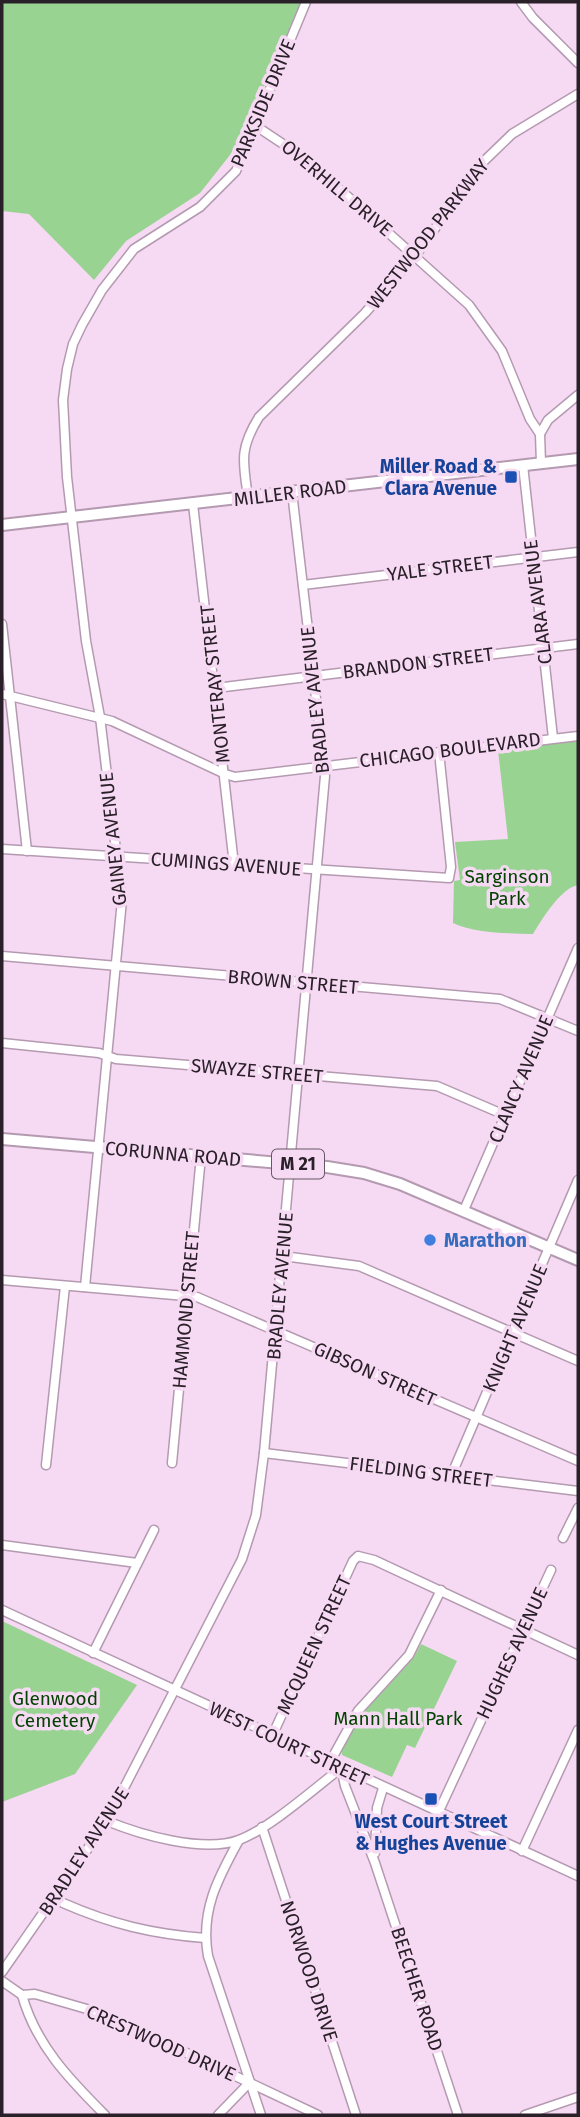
<svg xmlns="http://www.w3.org/2000/svg" width="580" height="2117" font-family="'Fira Sans',sans-serif">
<style>
.green{fill:#98d392}
.lines{fill:none;stroke-linecap:round;stroke-linejoin:round}
.minor-casing{stroke:#b49ab1;stroke-width:11}
.major-casing{stroke:#b49ab1;stroke-width:14}
.minor{stroke:#fff;stroke-width:8}
.major{stroke:#fff;stroke-width:10}
.transit-dot{fill:#1a4fb4;stroke:#f6d9f2;stroke-width:2.5}
.shop-dot{fill:#3f7fe0;stroke:#f6d9f2;stroke-width:2.5}
.labels{text-anchor:middle;dominant-baseline:central;stroke-width:7;stroke-linejoin:round;paint-order:stroke}
.shield{fill:#f6d9f2;stroke:#675865;stroke-width:2}
.shield-label{font-size:18px;font-weight:bold;fill:#2a2029}
.street-label{font-size:19px;fill:#2a2029;stroke:#f6d9f2}
.transit-label{font-size:19px;font-weight:bold;fill:#164399;stroke:#f6d9f2;text-anchor:end}
.park-label{font-size:19px;fill:#034301;stroke:#f6d9f2}
.shop-label{font-size:19px;font-weight:bold;fill:#366cbe;stroke:#f6d9f2;text-anchor:start}
</style>
<rect width="100%" height="100%" fill="#f6d9f2"/>
<g class="green">
<path d="M2,2H301L246,128L230,155L200,193L126,241L94,280L29,214L2,211Z"/>
<path d="M578,741V885C561,888 542,919 533,934C507,933 477,934 453,923L454,881L460,880L455,842L508,839L498,750Z"/>
<path d="M2,1621L137,1685L75,1774L2,1802Z"/>
<path d="M421,1644L457,1661L415,1748L407,1745L392,1777L342,1755V1751L354,1725L364,1712L414,1657Z"/>
</g>
<g class="lines">
<defs>
<g id="minor">
<path d="M521,2L533,18L578,63"/>
<path d="M256,126L307,160L469,305L502,351L530,419L540,434L541,463"/>
<path d="M540,434L548,420L578,395"/>
<path d="M523,465L553,738"/>
<path d="M248,497C243,462 239,449 259,417L365,313L416,255L481,164L512,134L578,94"/>
<path d="M193,504L234,865"/>
<path d="M303,585L578,552"/>
<path d="M2,624L27,851"/>
<path d="M216,688L578,644"/>
<path d="M2,694L112,721L225,774L235,777L578,736"/>
<path d="M2,849L449,878L451,867L439,752"/>
<path d="M2,956L500,999L578,1031"/>
<path d="M2,1043L99,1053L116,1059L437,1086L507,1116"/>
<path d="M464,1210L578,948"/>
<path d="M283,1256L359,1266L578,1361"/>
<path d="M2,1280L197,1297L578,1461"/>
<path d="M85,1287L122,900L100,717L86,641L67,477L63,400L67,369L73,344L82,325L102,290L134,249L200,207L236,171L306,2"/>
<path d="M264,1453L578,1491"/>
<path d="M172,1463L201,1156"/>
<path d="M46,1465L65,1286"/>
<path d="M451,1476L578,1180"/>
<path d="M563,1538L578,1508"/>
<path d="M2,1545L137,1563"/>
<path d="M2,1610L578,1876"/>
<path d="M93,1653L154,1530"/>
<path d="M272,1736L353,1561L358,1556L374,1560L578,1655"/>
<path d="M330,1762L358,1711L409,1655L441,1590"/>
<path d="M438,1813L551,1570"/>
<path d="M107,1821C141,1835 203,1853 239,1840C269,1829 315,1788 341,1768L345,1786L375,1863L458,2115"/>
<path d="M262,1827L356,2115"/>
<path d="M239,1840C218,1878 200,1911 208,1956L261,2115"/>
<path d="M522,1851L578,1730"/>
<path d="M375,1853L377,1808L383,1788"/>
<path d="M55,1896L63,1903C111,1924 152,1934 205,1938"/>
<path d="M2,1972L107,1821L242,1559L256,1515L264,1453L325,776L292,492"/>
<path d="M2,1981L22,1995L35,1994L104,2014L318,2115"/>
<path d="M22,1995C36,2045 69,2079 105,2115"/>
<path d="M218,2115L250,2082"/>
<path d="M525,2115L578,2097"/>
</g>
<g id="major">
<path d="M2,525L578,459"/>
<path d="M2,1139L327,1167L364,1173L400,1184L578,1260"/>
</g>
</defs>
<use href="#minor" class="minor-casing"/>
<use href="#major" class="major-casing"/>
<use href="#minor" class="minor"/>
<use href="#major" class="major"/>
</g>
<g class="transit-dot">
<rect x="504" y="470" width="14" height="14" rx="3.5"/>
<rect x="424" y="1792" width="14" height="14" rx="3.5"/>
</g>
<circle class="shop-dot" cx="430" cy="1240" r="7"/>
<g class="labels">
<rect class="shield" x="272" y="1149.5" width="52" height="29" rx="5"/>
<g class="shield-label">
<text x="298" y="1164">M 21</text>
</g>
<g class="street-label">
<text transform="translate(263 103) rotate(-67)">PARKSIDE DRIVE</text>
<text transform="translate(337 188) rotate(40)">OVERHILL DRIVE</text>
<text transform="translate(428 234) rotate(-52)">WESTWOOD PARKWAY</text>
<text transform="translate(290 493) rotate(-7)">MILLER ROAD</text>
<text transform="translate(440 568) rotate(-7)">YALE STREET</text>
<text transform="translate(538 602) rotate(-97)">CLARA AVENUE</text>
<text transform="translate(418 663) rotate(-7)">BRANDON STREET</text>
<text transform="translate(215 684) rotate(-96)">MONTERAY STREET</text>
<text transform="translate(315 700) rotate(-96)">BRADLEY AVENUE</text>
<text transform="translate(450 750) rotate(-7)">CHICAGO BOULEVARD</text>
<text transform="translate(113 839) rotate(-96)">GAINEY AVENUE</text>
<text transform="translate(226 864) rotate(4)">CUMINGS AVENUE</text>
<text transform="translate(293 982) rotate(5)">BROWN STREET</text>
<text transform="translate(257 1071) rotate(5)">SWAYZE STREET</text>
<text transform="translate(521 1079) rotate(-67)">CLANCY AVENUE</text>
<text transform="translate(173 1154) rotate(5)">CORUNNA ROAD</text>
<text transform="translate(280 1286) rotate(-85)">BRADLEY AVENUE</text>
<text transform="translate(186 1310) rotate(-85)">HAMMOND STREET</text>
<text transform="translate(515 1328) rotate(-67)">KNIGHT AVENUE</text>
<text transform="translate(375 1374) rotate(24)">GIBSON STREET</text>
<text transform="translate(421 1472) rotate(7)">FIELDING STREET</text>
<text transform="translate(314 1645) rotate(-65)">MCQUEEN STREET</text>
<text transform="translate(512 1653) rotate(-65)">HUGHES AVENUE</text>
<text transform="translate(289 1744) rotate(25)">WEST COURT STREET</text>
<text transform="translate(84 1851) rotate(-57)">BRADLEY AVENUE</text>
<text transform="translate(309 1971) rotate(72)">NORWOOD DRIVE</text>
<text transform="translate(417 1989) rotate(72)">BEECHER ROAD</text>
<text transform="translate(161 2043) rotate(24)">CRESTWOOD DRIVE</text>
</g>
<g class="transit-label">
<text x="497" y="466">Miller Road &amp;<tspan x="497" dy="22">Clara Avenue</tspan></text>
<text x="431" y="1821" text-anchor="middle">West Court Street<tspan x="431" dy="22">&amp; Hughes Avenue</tspan></text>
</g>
<g class="park-label">
<text x="507" y="876">Sarginson<tspan x="507" dy="22">Park</tspan></text>
<text x="55" y="1698">Glenwood<tspan x="55" dy="22">Cemetery</tspan></text>
<text x="398" y="1718">Mann Hall Park</text>
</g>
<g class="shop-label">
<text x="444" y="1240">Marathon</text>
</g>
</g>
<rect width="580" height="2117" fill="none" stroke="#2a2029" stroke-width="7"/>
</svg>
